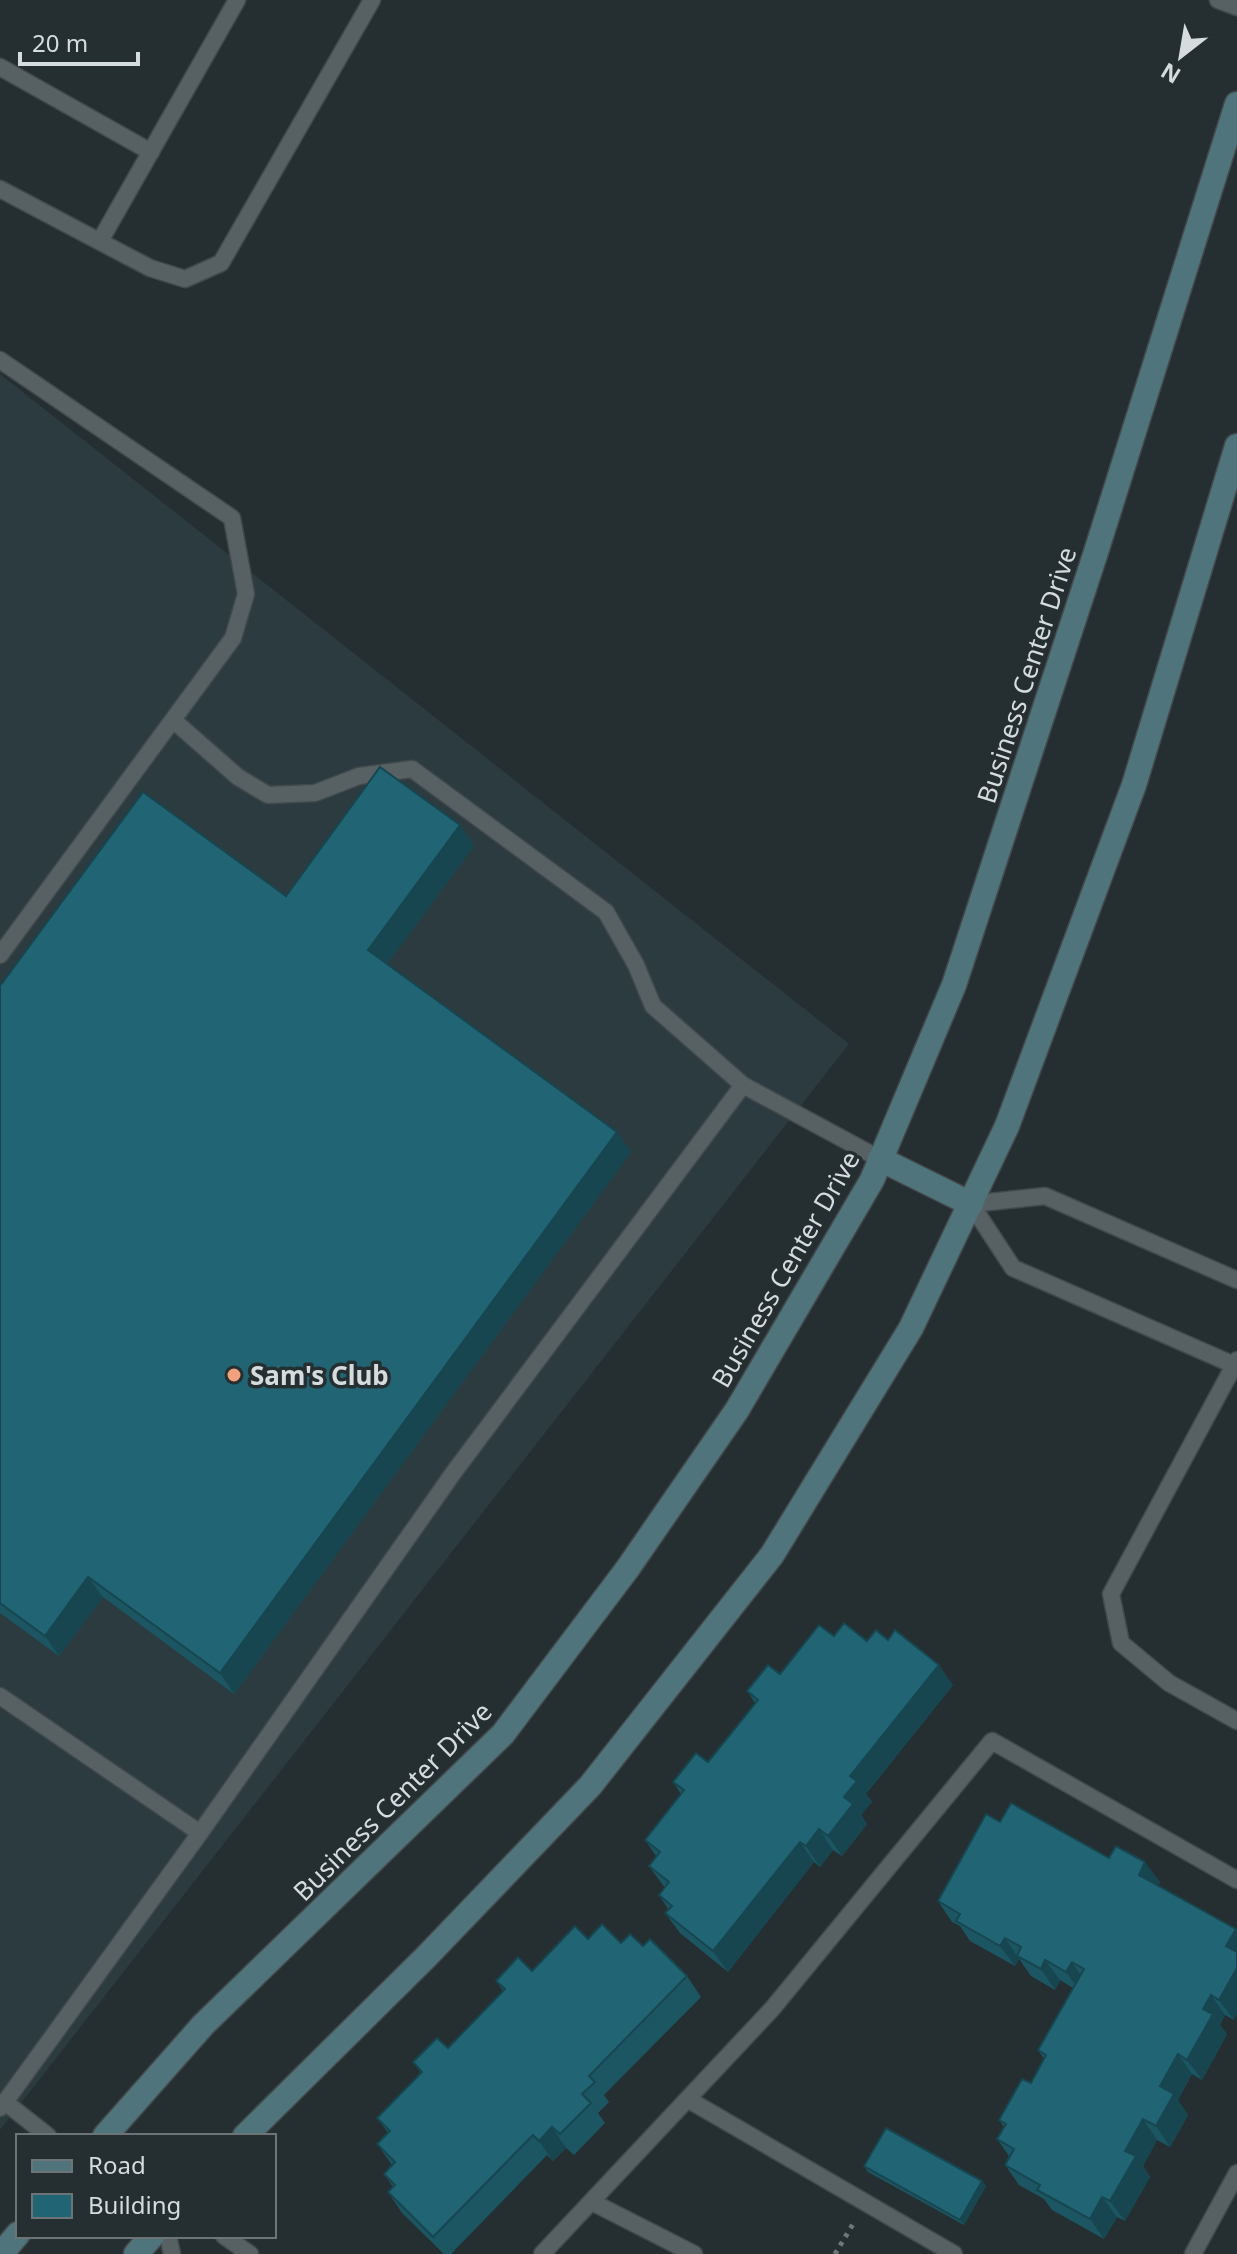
<svg xmlns="http://www.w3.org/2000/svg" width="1237" height="2254" font-family="'Noto Sans',sans-serif">
<style>
.built{fill:#2b3b40}
.lines{fill:none;stroke-linecap:round;stroke-linejoin:round}
.lane-casing{stroke:#42494b;stroke-width:19}
.secondary-casing{stroke:#42494b;stroke-width:27}
.path{stroke:#6f7778;stroke-width:5;stroke-dasharray:4 6;stroke-linecap:butt}
.lane{stroke:#576164;stroke-width:16}
.secondary{stroke:#50747c;stroke-width:24}
.wall{fill:#1c5663}
.shaded-wall{fill:#174650}
.building{fill:#216473;stroke:#174650;stroke-width:2}
.poi-dot{fill:#f1a17d;stroke:#252e30;stroke-width:3}
.labels{text-anchor:middle;dominant-baseline:central;stroke-width:7;stroke-linejoin:round;paint-order:stroke}
.street-label{font-size:26px;fill:#d6dcdd;stroke:#252e30}
.poi-label{font-size:26px;font-weight:bold;fill:#d6dcdd;stroke:#252e30;text-anchor:start}
</style>
<rect width="100%" height="100%" fill="#252e30"/>
<path class="built" d="M0,374L849,1044L0,2130Z"/>
<g class="lines">
<defs>
<g id="lane">
<path d="M1218,0L1237,7"/>
<path d="M0,67L151,152"/>
<path d="M0,189L150,268L185,279L221,263L372,0"/>
<path d="M100,241L237,0"/>
<path d="M0,360L232,518L246,594L233,638L0,955"/>
<path d="M173,720L238,777L268,795L315,793L359,776L412,769L606,912L636,965L653,1006L743,1085"/>
<path d="M1237,1360L1111,1594L1121,1643L1169,1683L1237,1721"/>
<path d="M1234,1365L1013,1268L971,1204L1045,1196L1237,1280"/>
<path d="M0,1696L200,1833L5,2102"/>
<path d="M200,1833L454,1472L743,1085L880,1159"/>
<path d="M689,2100L954,2254"/>
<path d="M0,2108L5,2102L48,2136"/>
<path d="M592,2202L694,2254"/>
<path d="M168,2236L172,2254"/>
<path d="M224,2236L250,2254"/>
<path d="M542,2254L772,2009L992,1741L1237,1880"/>
<path d="M1193,2254L1237,2173"/>
</g>
<g id="secondary">
<path d="M880,1159L971,1204"/>
<path d="M105,2136L203,2025L503,1734L628,1568L737,1410L872,1180L954,985L1096,552L1237,104"/>
<path d="M245,2136L426,1957L590,1786L772,1555L911,1328L1007,1126L1134,785L1237,446"/>
<path d="M1,2254L18,2234"/>
<path d="M136,2254L152,2236"/>
</g>
</defs>
<use href="#lane" class="lane-casing"/>
<use href="#secondary" class="secondary-casing"/>
<path class="path" d="M835,2254L853,2224"/>
<use href="#lane" class="lane"/>
<use href="#secondary" class="secondary"/>
</g>
<g class="wall">
<path d="M460,825L474,846L387,964L617,1132L631,1152L234,1694L103,1597L59,1656L0,1613V986L286,896Z"/>
<path d="M834,1636L867,1641L888,1640L953,1685L866,1794L872,1802L861,1815L867,1824L842,1856L833,1850L820,1867L814,1862L728,1972L680,1933L665,1913L668,1909L659,1895L665,1888L649,1866L656,1856L645,1840L681,1794L673,1782L708,1762L755,1703L747,1691L780,1674Z"/>
<path d="M1000,1822L1109,1858L1160,1882L1158,1886L1234,2020L1225,2015L1220,2025L1227,2034L1202,2080L1192,2074L1178,2100L1188,2115L1170,2147L1157,2140L1143,2166L1150,2177L1125,2221L1117,2217L1104,2239L1052,2210L1044,2199L1019,2185L1005,2165L1009,2156L997,2139L1004,2127L999,2120L1031,2083L1044,2059L1038,2050L1073,1988L1060,1980L1055,1990L1031,1976L1019,1959L1015,1966L970,1941L960,1926L952,1922L938,1901Z"/>
<path d="M588,1939L643,1946L687,1976L701,1997L604,2095L609,2102L598,2113L605,2123L574,2155L566,2148L553,2161L547,2155L451,2254H444L402,2213L388,2192L393,2187L384,2174L392,2165L377,2144L388,2133L377,2118L421,2073L413,2062L448,2048L503,1991L496,1981L532,1971Z"/>
<path d="M864,2166L982,2181L986,2186L964,2225L868,2172Z"/>
</g>
<g class="shaded-wall">
<path d="M460,825L474,846L382,971L368,950Z"/>
<path d="M617,1132L631,1152L234,1694L220,1673Z"/>
<path d="M88,1577L103,1597L59,1656L45,1636Z"/>
<path d="M939,1665L953,1685L866,1794L872,1802L861,1815L867,1824L842,1856L828,1836L844,1797L850,1776Z"/>
<path d="M819,1829L833,1850L820,1867L806,1846Z"/>
<path d="M800,1842L814,1862L728,1972L713,1951Z"/>
<path d="M1145,1862L1160,1882L1153,1895L1139,1875Z"/>
<path d="M1236,1929L1237,1931V1962L1226,1946Z"/>
<path d="M1005,1938L1019,1959L1015,1966L1000,1946Z"/>
<path d="M1045,1960L1060,1980L1055,1990L1041,1969Z"/>
<path d="M1072,1962L1086,1983L1081,1992L1066,1972Z"/>
<path d="M1237,1968V2014L1234,2020L1219,2000Z"/>
<path d="M1211,1995L1225,2015L1220,2025L1227,2034L1202,2080L1187,2060L1203,2009Z"/>
<path d="M1178,2054L1192,2074L1178,2100L1188,2115L1170,2147L1156,2126L1160,2086Z"/>
<path d="M1143,2119L1157,2140L1143,2166L1150,2177L1125,2221L1110,2201L1125,2151Z"/>
<path d="M552,2127L566,2148L553,2161L539,2141Z"/>
<path d="M982,2181L986,2186L964,2225L960,2220Z"/>
<path d="M1102,2197L1117,2217L1104,2239L1090,2219Z"/>
</g>
<g class="building">
<path d="M380,767L460,825L368,950L617,1132L220,1673L88,1577L45,1636L0,1603V986L143,792L286,896Z"/>
<path d="M844,1623L867,1641L876,1630L888,1640L895,1630L939,1665L850,1776L857,1781L844,1797L853,1804L828,1836L819,1829L806,1846L800,1842L713,1951L665,1913L672,1906L659,1895L669,1882L649,1866L660,1852L645,1840L684,1790L673,1782L696,1753L708,1762L758,1700L747,1691L768,1665L780,1674L819,1625L834,1636Z"/>
<path d="M1011,1803L1109,1858L1116,1846L1145,1862L1139,1875L1236,1929L1226,1946L1237,1952V1968L1219,2000L1211,1995L1203,2009L1213,2014L1187,2060L1178,2054L1160,2086L1174,2094L1156,2126L1143,2119L1125,2151L1136,2156L1110,2201L1102,2197L1090,2219L1037,2190L1040,2185L1005,2165L1014,2149L997,2139L1006,2124L999,2120L1022,2079L1031,2083L1046,2055L1038,2050L1084,1969L1072,1962L1066,1972L1045,1960L1041,1969L1017,1956L1021,1947L1005,1938L1000,1946L956,1921L960,1914L938,1901L986,1814L1000,1822Z"/>
<path d="M602,1924L621,1943L630,1934L643,1946L650,1939L687,1976L589,2076L595,2082L582,2094L591,2103L560,2134L552,2127L539,2141L533,2135L433,2237L388,2192L395,2185L384,2174L395,2162L377,2144L390,2131L377,2118L422,2072L413,2062L437,2038L448,2048L505,1989L496,1981L518,1957L532,1971L575,1926L588,1939Z"/>
<path d="M886,2128L982,2181L960,2220L864,2166Z"/>
</g>
<circle class="poi-dot" cx="234" cy="1375" r="8"/>
<g class="labels">
<g class="street-label">
<text transform="translate(1026 675) rotate(-72)">Business Center Drive</text>
<text transform="translate(785 1269) rotate(-60)">Business Center Drive</text>
<text transform="translate(392 1801) rotate(-45)">Business Center Drive</text>
</g>
<g class="poi-label">
<text x="250" y="1375">Sam's Club</text>
</g>
</g>
<rect x="16" y="2134" width="260" height="104" fill="#252e30" stroke="#6c7475" stroke-width="2"/>
<rect x="32" y="2160" width="40" height="12" fill="#50747c" stroke="#6c7475" stroke-width="2"/>
<text x="88" y="2174" font-size="24" fill="#d6dcdd">Road</text>
<rect x="32" y="2194" width="40" height="24" fill="#216473" stroke="#6c7475" stroke-width="2"/>
<text x="88" y="2214" font-size="24" fill="#d6dcdd">Building</text>
<g transform="translate(1181 56) rotate(211)" stroke="#252e30" stroke-width="6" paint-order="stroke">
<path d="M0-6L14 30L0 20L-14 30Z" fill="#d6dcdd"/>
<text y="-12" font-size="22" font-weight="bold" text-anchor="middle" fill="#d6dcdd">N</text>
</g>
<path d="M20 52v12h118v-12" fill="none" stroke="#d6dcdd" stroke-width="4"/>
<text x="32" y="52" font-size="24" fill="#d6dcdd" stroke="#252e30" stroke-width="6" paint-order="stroke">20 m</text>
</svg>
